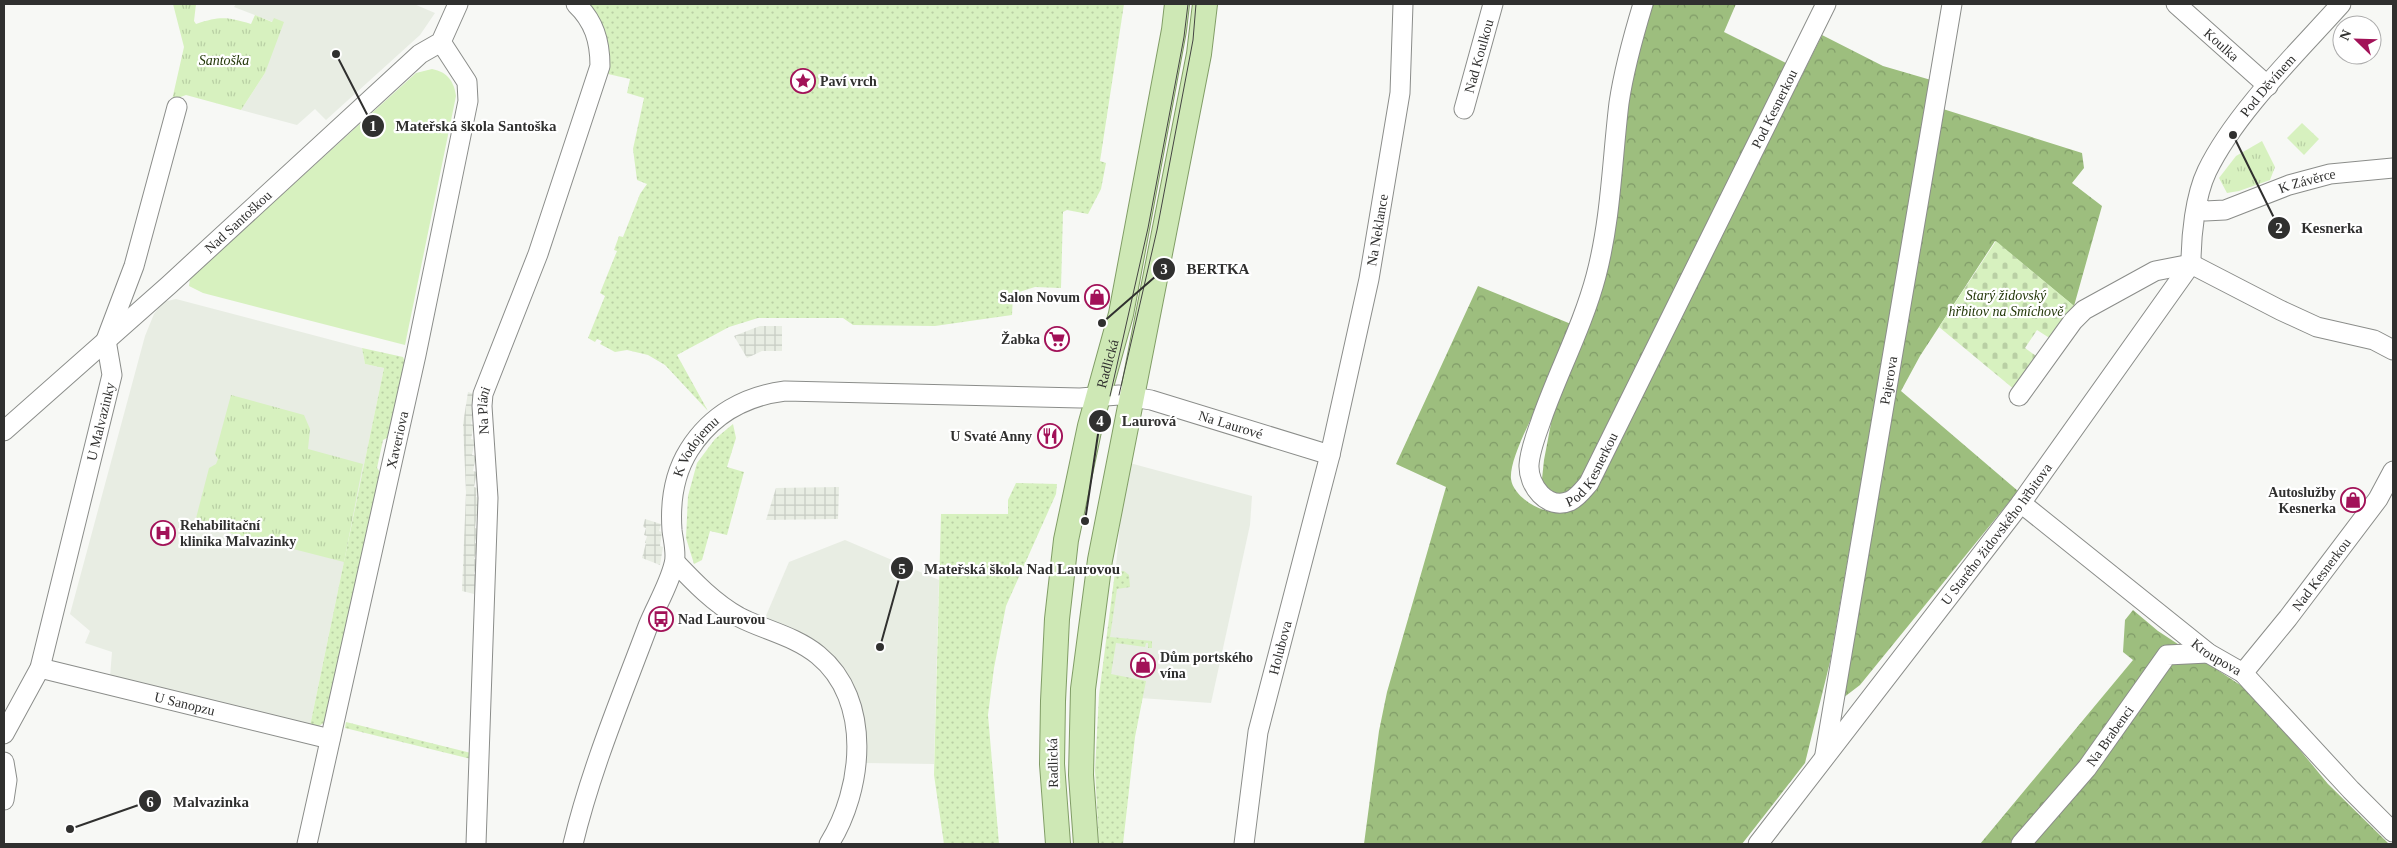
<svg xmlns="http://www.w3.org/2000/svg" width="2397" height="848" font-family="Georgia,serif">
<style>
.built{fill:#e8ede3}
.industrial{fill:url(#industrial-grid)}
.grass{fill:url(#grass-dots)}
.forest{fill:url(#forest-crowns)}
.cemetery{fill:url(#cemetery-stones)}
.park{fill:url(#park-tufts)}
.garden{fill:#d7f1bf}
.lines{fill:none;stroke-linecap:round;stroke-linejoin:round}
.minor-casing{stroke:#8b8d8a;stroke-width:21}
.major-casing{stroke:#819d66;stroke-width:26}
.minor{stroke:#fff;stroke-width:19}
.major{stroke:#cee8b5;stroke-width:24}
.tram{stroke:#444443;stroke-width:1}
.labels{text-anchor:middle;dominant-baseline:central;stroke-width:4.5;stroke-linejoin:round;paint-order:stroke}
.street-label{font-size:14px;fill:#30302f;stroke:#fff}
.park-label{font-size:14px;font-style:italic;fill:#25390b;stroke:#fff}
.poi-label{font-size:14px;font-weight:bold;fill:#30302f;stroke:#fff;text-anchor:start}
.leader{fill:none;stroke:#30302f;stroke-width:2}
.callout-dot{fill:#30302f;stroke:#fff;stroke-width:2}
.mark-label{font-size:15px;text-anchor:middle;font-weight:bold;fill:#fff}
.callout-label{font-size:15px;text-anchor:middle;font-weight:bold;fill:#30302f;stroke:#fff;stroke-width:4.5;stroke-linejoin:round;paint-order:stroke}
</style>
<defs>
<pattern id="industrial-grid" width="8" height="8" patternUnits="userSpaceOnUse" patternTransform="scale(1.25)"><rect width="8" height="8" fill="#e8ede3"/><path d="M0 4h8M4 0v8" fill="none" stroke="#c7ccc3"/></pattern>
<pattern id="grass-dots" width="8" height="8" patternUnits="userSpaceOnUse" patternTransform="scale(1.25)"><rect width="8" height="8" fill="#d7f1bf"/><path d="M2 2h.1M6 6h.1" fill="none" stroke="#b9cfa4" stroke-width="1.8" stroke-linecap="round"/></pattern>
<pattern id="forest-crowns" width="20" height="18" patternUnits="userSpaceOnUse" patternTransform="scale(1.25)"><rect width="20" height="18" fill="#9dbe7e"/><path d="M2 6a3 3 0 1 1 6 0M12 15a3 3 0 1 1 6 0" fill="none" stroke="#809b68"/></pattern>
<pattern id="cemetery-stones" width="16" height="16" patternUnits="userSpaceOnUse" patternTransform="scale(1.25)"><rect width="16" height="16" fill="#d7f1bf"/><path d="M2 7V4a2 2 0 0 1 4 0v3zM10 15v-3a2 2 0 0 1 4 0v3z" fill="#b9cfa4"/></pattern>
<pattern id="park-tufts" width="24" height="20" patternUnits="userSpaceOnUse" patternTransform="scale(1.25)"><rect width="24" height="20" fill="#d7f1bf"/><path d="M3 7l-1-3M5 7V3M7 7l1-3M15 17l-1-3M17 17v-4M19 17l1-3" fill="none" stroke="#b9cfa4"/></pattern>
</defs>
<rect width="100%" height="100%" fill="#f7f8f5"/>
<g class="built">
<path d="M236,4H414L435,13L420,35L326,120L315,109L297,125L241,110L265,73L273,22L234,7Z"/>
<path d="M176,299L362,348L365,364L384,368L310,726L110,677L112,652L85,643L90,631L70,614L145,336L154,314L163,302Z"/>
<path d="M1126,462L1252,496L1250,525L1211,703L1140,698L1104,690Z"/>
<path d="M845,540L939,580L934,764L865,763V725L860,703L848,675L828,652L817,643L765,618L789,562Z"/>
</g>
<g class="industrial">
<path d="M760,326H782V351H762L747,358L734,336Z"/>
<path d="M468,392L474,394L471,408L474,409L471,424L474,425L471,439L475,440L472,455L476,456L473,471L477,472L474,487L477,488L476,497L479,498L475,528L478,529L475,543L479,544L474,559L478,560L474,574L477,575L474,594L462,591L466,492L463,424Z"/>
<path d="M839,487L838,519L766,520L776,488Z"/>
<path d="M645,519L661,524L659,531L662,532L660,546L663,547L660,565L642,558L646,543H645L647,536L644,535L646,528L643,527Z"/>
</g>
<g class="grass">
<path d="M587,4H1124L1100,161L1106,163L1101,189L1088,214L1067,210L1063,212L1061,288L1035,287L1013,294L1012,315L935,326L853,325L843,318H758L729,327L677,355L708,411L665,365L648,355L627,350L615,352L600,344L602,341L597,339L595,342L588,338L605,296L600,293L617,251L614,250L619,236L623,237L640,194L647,184L637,180L633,149L644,98L627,93L630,79L608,74L609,61Z"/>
<path d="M362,348L403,357L405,362L387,438L383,440L377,468L380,472L325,722L319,726H310L384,368L365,364Z"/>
<path d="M733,424L736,438L727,467L744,472L727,535L710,531L702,560L694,564L686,538L688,496L697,463L715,439Z"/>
<path d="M1016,483L1057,484L1056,494L1006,606L994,668L988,715L999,844H944L934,775L941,514H1008V500Z"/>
<path d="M1124,571L1129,575L1130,587L1117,589L1110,637L1152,641V648H1148V643H1146L1145,647L1116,643L1111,674L1146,681L1135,737L1123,844H1099L1095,770L1099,695L1115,572Z"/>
<path d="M346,722L471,753V759L345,728Z"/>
</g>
<g class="forest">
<path d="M1647,4H1736L1724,32L1786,63L1742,160L1588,470L1573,492L1555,495L1544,487L1542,479L1544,460L1556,397L1582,336L1625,109Z"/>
<path d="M1822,35L1883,66L1931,80L1830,662L1805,763L1742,844H1364L1379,731L1387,692L1446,487L1396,464L1478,286L1571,324C1562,346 1555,369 1545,391C1536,410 1509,458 1511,479C1513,495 1536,510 1550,511C1572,514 1585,503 1597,486Z"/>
<path d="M1943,109L2082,153L2084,168L2072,183L2102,206L2074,306L1995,241L1920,356L1901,391L2018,491L1860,685L1843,698Z"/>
<path d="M2133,610L2158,631L2254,694L2328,784L2389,844H1980L2133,660L2123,652L2125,620Z"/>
</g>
<path class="cemetery" d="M1996,241L2074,306L2051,339L2037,330L2025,348L2039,358L2015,390L1939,327Z"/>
<g class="park">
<path d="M173,4H196L194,21L196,24C221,16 226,17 251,24L255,15L272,22L274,18L284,22L265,73L241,110L186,95L172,100L184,47Z"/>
<path d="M2302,123L2319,139L2304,155L2287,138Z"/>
<path d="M2262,141L2275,167L2270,180L2239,191L2227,193L2219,178L2236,156Z"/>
<path d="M231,395L304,415L310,429L308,449L363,464L344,562L203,526L202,528L194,526L209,468L216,464L218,459L215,454Z"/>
</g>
<path class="garden" d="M432,69C448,72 454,82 456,96L405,345L203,293L189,286L190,278L416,73Z"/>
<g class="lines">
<defs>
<g id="minor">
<path id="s1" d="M1643,4C1633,37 1624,69 1619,103C1612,161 1611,219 1596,276C1583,325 1559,370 1542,418C1537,433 1530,449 1529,465C1528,485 1547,511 1570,501C1578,497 1583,490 1589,483L1826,4"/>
<path id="s2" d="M2176,4L2268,86"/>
<path id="s3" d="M1464,109L1493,4"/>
<path id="s4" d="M2198,206L2205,211L2225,210L2289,185L2330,174L2393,168"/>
<path d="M2019,396L2073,321L2084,310L2155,271L2191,264L2280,310L2317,327L2374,340L2393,350"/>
<path id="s5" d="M4,431L169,285L420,54L441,42L458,4"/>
<path id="s6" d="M2021,503L2208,653L2243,673L2351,790L2393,832"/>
<path d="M675,562C694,582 714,603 739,617C764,630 795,636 818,655C873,700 863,790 829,844"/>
<path id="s7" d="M40,668L330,739"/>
<path id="s8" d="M2243,673L2288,618L2378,499L2393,471"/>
<path id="s9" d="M4,734L40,668L112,375L106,340L134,266L177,107"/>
<path id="s10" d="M1825,754L1952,4"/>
<path d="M4,762L7,780L4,800"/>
<path id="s11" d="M307,844L416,355L468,101L467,82L441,42"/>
<path id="s12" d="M476,844L488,498L482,406L483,394L538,254L600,66C600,41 594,21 576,4"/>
<path id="s13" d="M573,844C591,769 621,698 648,626C656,606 669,585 674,564C677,554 673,540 672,530C670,502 674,474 689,450C711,415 745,396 785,391L1080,398L1119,395L1151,400L1330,455"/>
<path id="s14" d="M1244,844L1258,732L1330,455L1369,279L1400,93L1403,4"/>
<path id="s15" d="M1758,844L2021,503L2191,264C2191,236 2195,196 2207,171C2235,113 2298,52 2341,4"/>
<path id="s16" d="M2021,844L2087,768L2167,655L2208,653"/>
</g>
<g id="major">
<path id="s17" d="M1058,844L1052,764L1053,701L1057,619L1066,540L1090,426L1121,314L1174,30L1177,4"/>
<path d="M1086,844L1081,775L1083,689L1100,560L1199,54L1205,4"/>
</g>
</defs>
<use href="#minor" class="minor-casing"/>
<use href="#major" class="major-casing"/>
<use href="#minor" class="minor"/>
<use href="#major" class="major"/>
<g class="tram">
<path d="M1119,395L1157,230L1193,40L1196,4"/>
<path d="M1110,396L1148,228L1184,37L1188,4"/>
</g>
</g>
<defs>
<symbol id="sight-ring" viewBox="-11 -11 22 22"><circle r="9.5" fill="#fff" stroke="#a21258" stroke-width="1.5"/><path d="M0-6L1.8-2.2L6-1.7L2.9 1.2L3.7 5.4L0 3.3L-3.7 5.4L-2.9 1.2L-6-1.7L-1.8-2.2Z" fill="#a21258"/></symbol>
<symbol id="shop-ring" viewBox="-11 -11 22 22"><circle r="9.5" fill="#fff" stroke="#a21258" stroke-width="1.5"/><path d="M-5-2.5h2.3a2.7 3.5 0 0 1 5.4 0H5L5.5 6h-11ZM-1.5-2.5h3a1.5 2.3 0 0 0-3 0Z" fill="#a21258"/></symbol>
<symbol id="supermarket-ring" viewBox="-11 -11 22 22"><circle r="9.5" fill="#fff" stroke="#a21258" stroke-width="1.5"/><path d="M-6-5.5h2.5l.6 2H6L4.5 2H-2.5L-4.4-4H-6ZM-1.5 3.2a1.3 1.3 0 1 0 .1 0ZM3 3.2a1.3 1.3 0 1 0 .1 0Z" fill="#a21258"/></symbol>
<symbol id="restaurant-ring" viewBox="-11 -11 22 22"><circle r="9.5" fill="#fff" stroke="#a21258" stroke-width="1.5"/><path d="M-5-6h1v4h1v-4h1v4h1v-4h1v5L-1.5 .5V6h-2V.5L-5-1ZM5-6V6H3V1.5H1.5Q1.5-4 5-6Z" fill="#a21258"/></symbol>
<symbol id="hospital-ring" viewBox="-11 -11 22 22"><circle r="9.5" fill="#fff" stroke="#a21258" stroke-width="1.5"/><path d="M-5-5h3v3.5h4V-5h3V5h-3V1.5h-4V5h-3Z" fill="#a21258"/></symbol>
<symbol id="bus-ring" viewBox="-11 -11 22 22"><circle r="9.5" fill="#fff" stroke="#a21258" stroke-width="1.5"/><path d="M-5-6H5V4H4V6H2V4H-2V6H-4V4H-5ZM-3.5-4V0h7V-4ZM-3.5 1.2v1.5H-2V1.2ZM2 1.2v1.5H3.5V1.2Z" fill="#a21258"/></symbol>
</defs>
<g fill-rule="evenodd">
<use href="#sight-ring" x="789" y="67" width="28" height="28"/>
<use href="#shop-ring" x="1083" y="283" width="28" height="28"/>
<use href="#supermarket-ring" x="1043" y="325" width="28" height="28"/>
<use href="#restaurant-ring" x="1036" y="422" width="28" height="28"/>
<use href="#shop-ring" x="2339" y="486" width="28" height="28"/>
<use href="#hospital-ring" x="149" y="519" width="28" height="28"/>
<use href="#bus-ring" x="647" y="605" width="28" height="28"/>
<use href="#shop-ring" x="1129" y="651" width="28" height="28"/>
</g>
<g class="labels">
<g class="street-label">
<text stroke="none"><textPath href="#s2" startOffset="61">Koulka</textPath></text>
<text stroke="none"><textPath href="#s3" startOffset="55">Nad Koulkou</textPath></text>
<text stroke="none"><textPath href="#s15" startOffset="924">Pod Děvínem</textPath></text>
<text stroke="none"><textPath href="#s1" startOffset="986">Pod Kesnerkou</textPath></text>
<text stroke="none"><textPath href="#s4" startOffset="116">K Závěrce</textPath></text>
<text stroke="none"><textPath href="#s5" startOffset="314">Nad Santoškou</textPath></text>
<text stroke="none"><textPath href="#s14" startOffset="629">Na Neklance</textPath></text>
<text stroke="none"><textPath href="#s17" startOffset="486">Radlická</textPath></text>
<text stroke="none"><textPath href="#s10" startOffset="379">Pajerova</textPath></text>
<text stroke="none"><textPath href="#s12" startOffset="434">Na Pláni</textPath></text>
<text stroke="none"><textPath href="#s9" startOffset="329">U Malvazinky</textPath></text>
<text stroke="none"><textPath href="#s13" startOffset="982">Na Laurové</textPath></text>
<text stroke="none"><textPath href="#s11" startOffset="414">Xaveriova</textPath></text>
<text stroke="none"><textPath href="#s13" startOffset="422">K Vodojemu</textPath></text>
<text stroke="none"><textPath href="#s1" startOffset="581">Pod Kesnerkou</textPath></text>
<text stroke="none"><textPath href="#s15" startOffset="391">U Starého židovského hřbitova</textPath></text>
<text stroke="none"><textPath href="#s8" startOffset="126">Nad Kesnerkou</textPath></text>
<text stroke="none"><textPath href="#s14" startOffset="200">Holubova</textPath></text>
<text stroke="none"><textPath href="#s6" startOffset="249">Kroupova</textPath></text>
<text stroke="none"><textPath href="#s7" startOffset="149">U Sanopzu</textPath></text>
<text stroke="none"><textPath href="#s16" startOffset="140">Na Brabenci</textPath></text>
<text transform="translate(1053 763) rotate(-91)">Radlická</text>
</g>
<g class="park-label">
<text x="224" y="60">Santoška</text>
<text x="2006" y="295">Starý židovský<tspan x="2006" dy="16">hřbitov na Smíchově</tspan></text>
</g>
<g class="poi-label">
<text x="820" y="81">Paví vrch</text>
<text x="1080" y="297" text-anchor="end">Salon Novum</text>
<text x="1040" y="339" text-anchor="end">Žabka</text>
<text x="1032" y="436" text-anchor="end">U Svaté Anny</text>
<text x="2336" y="492" text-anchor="end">Autoslužby<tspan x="2336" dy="16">Kesnerka</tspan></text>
<text x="180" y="525">Rehabilitační<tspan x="180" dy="16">klinika Malvazinky</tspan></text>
<text x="678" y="619">Nad Laurovou</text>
<text x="1160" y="657">Dům portského<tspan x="1160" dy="16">vína</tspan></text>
</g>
</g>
<path class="leader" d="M336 54L373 126M2233 135L2279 228M1102 323L1164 269M1085 521L1100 421M880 647L902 568M70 829L150 801"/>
<g class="callout-dot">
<circle cx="336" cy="54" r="5"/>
<circle cx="2233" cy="135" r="5"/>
<circle cx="1102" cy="323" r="5"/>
<circle cx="1085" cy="521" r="5"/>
<circle cx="880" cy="647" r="5"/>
<circle cx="70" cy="829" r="5"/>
<circle cx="373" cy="126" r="12"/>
<circle cx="2279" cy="228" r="12"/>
<circle cx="1164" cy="269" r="12"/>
<circle cx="1100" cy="421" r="12"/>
<circle cx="902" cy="568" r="12"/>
<circle cx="150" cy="801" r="12"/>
</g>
<g class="mark-label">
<text x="373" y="131">1</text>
<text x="2279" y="233">2</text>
<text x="1164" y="274">3</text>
<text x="1100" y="426">4</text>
<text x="902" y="574">5</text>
<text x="150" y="807">6</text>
</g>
<g class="callout-label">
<text x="476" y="131">Mateřská škola Santoška</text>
<text x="2332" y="233">Kesnerka</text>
<text x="1218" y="274">BERTKA</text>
<text x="1149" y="426">Laurová</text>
<text x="1022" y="574">Mateřská škola Nad Laurovou</text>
<text x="211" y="807">Malvazinka</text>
</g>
<rect width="2397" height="848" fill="none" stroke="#30302f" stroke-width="10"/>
<g transform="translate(2357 40) rotate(293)"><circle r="24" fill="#ffffff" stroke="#acacac"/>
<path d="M0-4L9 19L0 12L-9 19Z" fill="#a21258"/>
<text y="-8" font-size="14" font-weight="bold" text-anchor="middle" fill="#30302f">N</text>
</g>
</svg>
